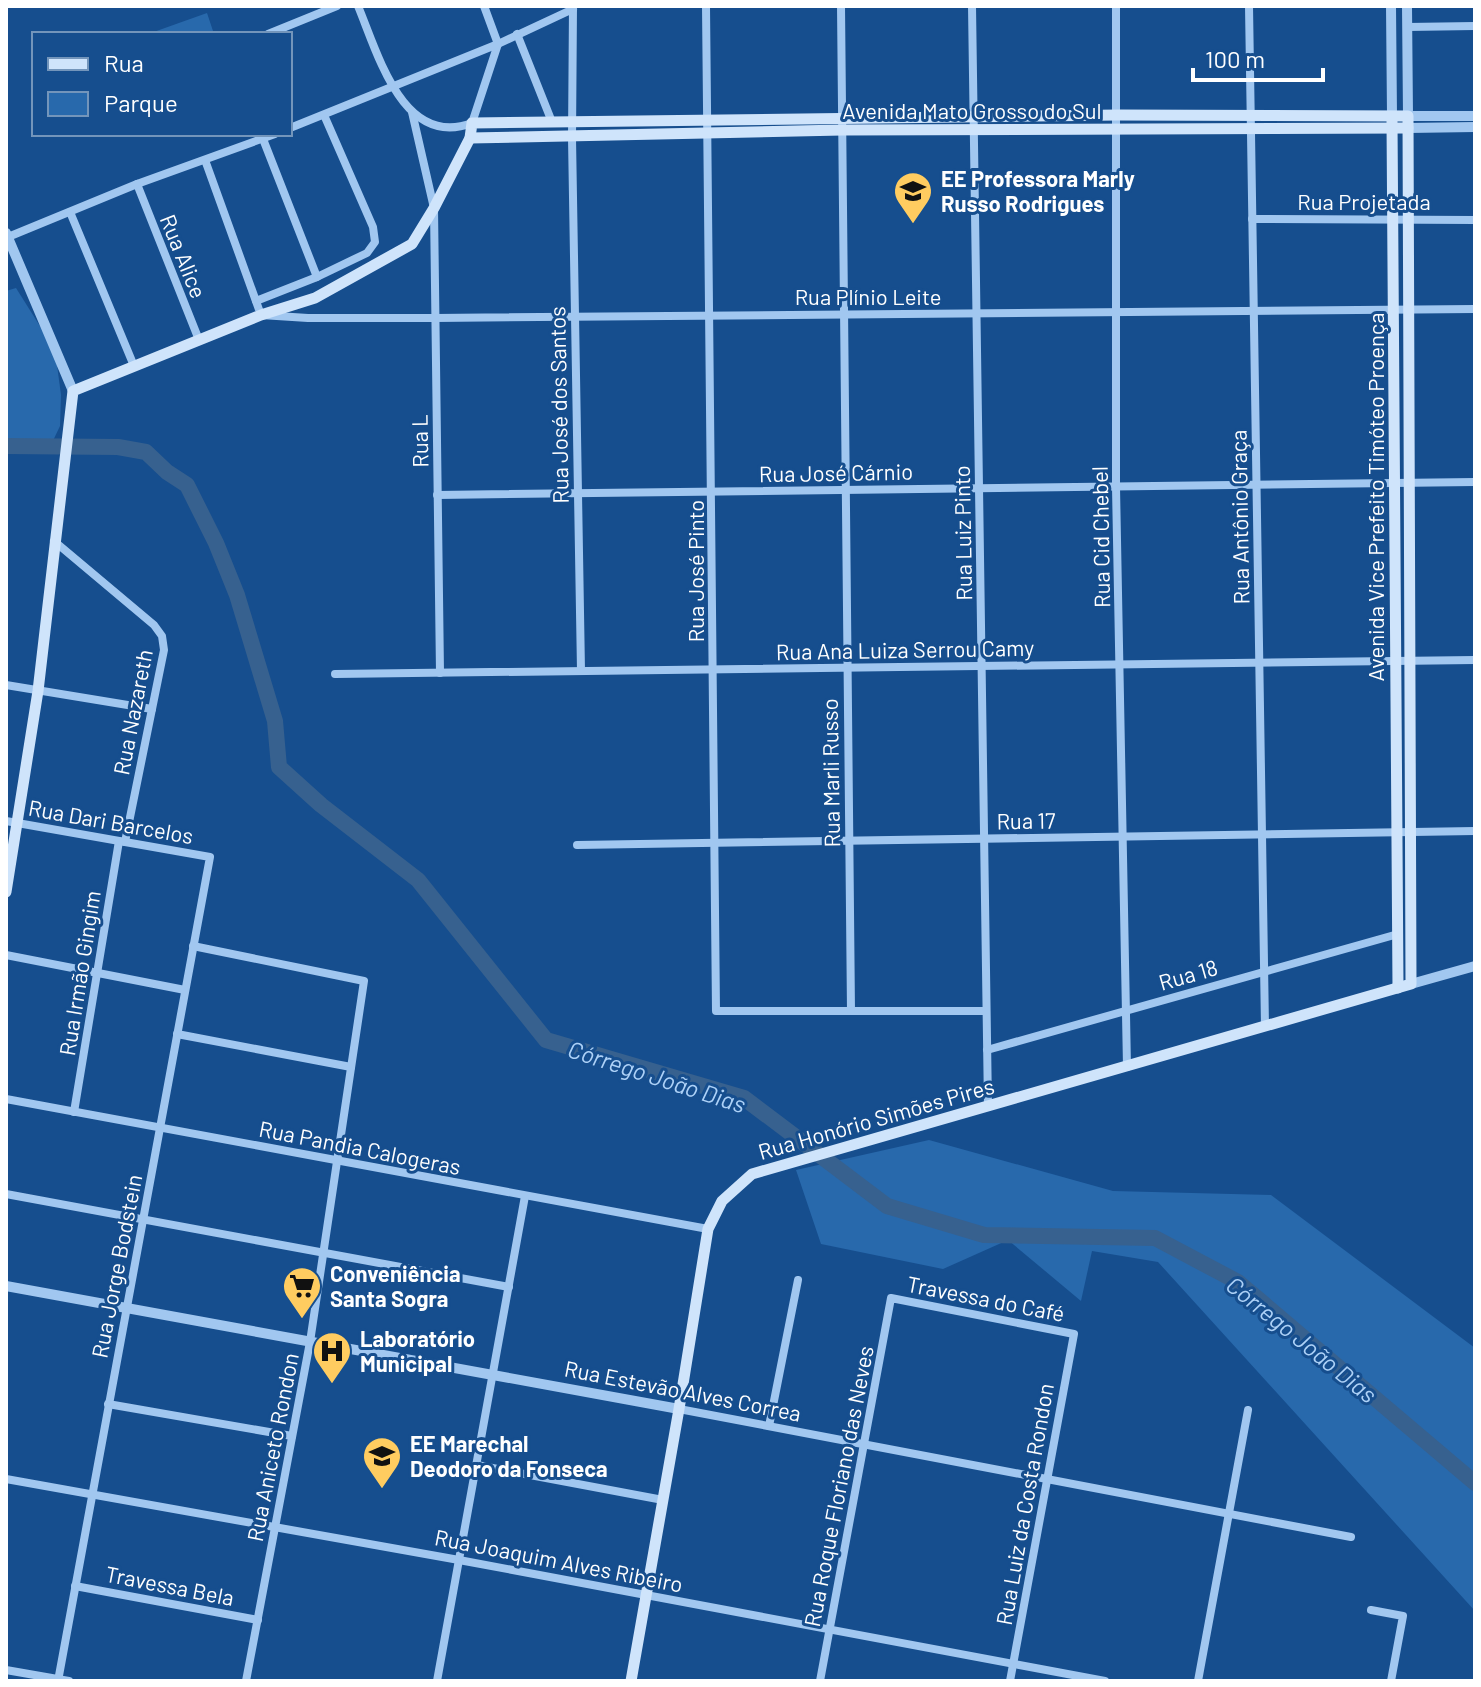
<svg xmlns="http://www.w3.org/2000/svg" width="1481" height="1687" font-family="Barlow,sans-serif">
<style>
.green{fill:#2869ac}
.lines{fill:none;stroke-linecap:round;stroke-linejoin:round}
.river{stroke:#37618f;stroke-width:16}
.minor{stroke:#a1c7f0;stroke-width:8}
.tertiary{stroke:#a1c7f0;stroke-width:10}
.secondary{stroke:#cfe4fb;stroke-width:11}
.labels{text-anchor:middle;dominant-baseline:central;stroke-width:6;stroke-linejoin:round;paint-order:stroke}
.street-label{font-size:22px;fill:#fff;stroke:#164e8e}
.poi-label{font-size:22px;font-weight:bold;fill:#fff;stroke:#164e8e;text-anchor:start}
.water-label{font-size:24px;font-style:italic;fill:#add1f7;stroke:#164e8e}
</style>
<rect width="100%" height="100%" fill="#164e8e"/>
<g class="green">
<path d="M207,13L214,34H148Z"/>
<path d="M16,288L55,350L61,395L60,426L50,447L10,451H6V291Z"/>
<path d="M929,1140L1113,1191L1271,1195L1475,1348V1611L1158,1262L1092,1251L1081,1301L1008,1240L943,1269L821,1244L796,1170Z"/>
</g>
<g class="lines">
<path class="river" d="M6,446L118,447L146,452L167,472L187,485L216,543L237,595L275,721L279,767L321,805L418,880L546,1040L744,1098L887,1206L984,1235L1155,1238L1238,1282L1475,1483"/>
<g class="minor">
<path d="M358,6C378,54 403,149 472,123L498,44L484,6"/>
<path d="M573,6L572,138L581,671"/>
<path d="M706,6L716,1011H986"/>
<path d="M841,6L851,1011"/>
<path d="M972,6L988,1107"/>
<path d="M1116,6V487L1127,1067"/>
<path d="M1249,6L1265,1027"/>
<path d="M1407,27L1475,26"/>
<path d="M268,34L337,6"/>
<path d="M517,34L552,122"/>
<path d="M412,112L434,208L440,673"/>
<path d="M290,128L498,44L573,9"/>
<path d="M205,160L261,315L308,318H435L1475,309"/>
<path d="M137,184L199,340"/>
<path d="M70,212L134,366"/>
<path d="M1252,219L1475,220"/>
<path d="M8,237L137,184L275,134"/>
<path d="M317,277L367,253L375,242L373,227L324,115"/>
<path d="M256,301L317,277L263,139"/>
<path d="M437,495L1475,482"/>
<path d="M54,541L154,625L162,636L164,650L125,842"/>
<path d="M335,674L1475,660"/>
<path d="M6,685L152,709"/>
<path d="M6,821L210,857L58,1681"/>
<path d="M577,845L1475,831"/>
<path d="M193,946L364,981L310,1342L246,1681"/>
<path d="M6,955L185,990"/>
<path d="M177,1034L351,1067"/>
<path d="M987,1050L1398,934"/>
<path d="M6,1099L708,1229"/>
<path d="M74,1112L119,841"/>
<path d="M6,1194L509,1287"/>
<path d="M108,1404L292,1436"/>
<path d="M679,1409L1351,1537"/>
<path d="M769,1426L798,1280"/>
<path d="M477,1465L663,1500"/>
<path d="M6,1479L459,1560L1105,1681"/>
<path d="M75,1586L258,1620"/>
<path d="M1371,1610L1403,1616L1391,1681"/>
<path d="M6,1670L69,1681"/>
<path d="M437,1681L525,1196"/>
<path d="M820,1681L891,1298L1074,1334L1010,1681"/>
<path d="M1198,1681L1248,1410"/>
</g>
<g class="tertiary">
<path d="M1391,6L1392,116"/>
<path d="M1407,6L1408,116H1475"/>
<path d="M1408,128L1475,127"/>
<path d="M6,233L73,391"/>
<path d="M1411,984L1475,966"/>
<path d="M6,1286L679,1409"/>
</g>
<g class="secondary">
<path d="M1392,121L1398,988"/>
<path d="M470,138L842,130L1408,128"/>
<path d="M6,892L38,691L73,391L261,315L315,298L412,244L434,208L470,138L472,123L1118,115L1408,116L1411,984L752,1174L722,1201L708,1229L679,1409L631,1681"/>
</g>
</g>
<defs>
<symbol id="school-pin" viewBox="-11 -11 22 30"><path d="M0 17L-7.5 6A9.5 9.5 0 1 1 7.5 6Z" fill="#ffcc60" stroke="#164e8e"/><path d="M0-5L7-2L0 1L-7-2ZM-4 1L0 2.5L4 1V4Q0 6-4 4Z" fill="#111"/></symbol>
<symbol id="supermarket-pin" viewBox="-11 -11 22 30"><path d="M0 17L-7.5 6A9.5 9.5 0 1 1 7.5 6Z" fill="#ffcc60" stroke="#164e8e"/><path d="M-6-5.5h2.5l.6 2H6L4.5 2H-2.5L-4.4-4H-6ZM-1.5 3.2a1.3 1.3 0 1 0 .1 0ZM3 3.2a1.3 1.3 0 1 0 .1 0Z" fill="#111"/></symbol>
<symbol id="hospital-pin" viewBox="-11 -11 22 30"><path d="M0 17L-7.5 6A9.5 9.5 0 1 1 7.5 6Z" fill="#ffcc60" stroke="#164e8e"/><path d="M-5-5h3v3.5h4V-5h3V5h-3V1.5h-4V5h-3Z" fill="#111"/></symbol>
</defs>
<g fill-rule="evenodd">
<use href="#school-pin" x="891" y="169" width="44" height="60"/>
<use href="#supermarket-pin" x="280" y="1264" width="44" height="60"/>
<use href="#hospital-pin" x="310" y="1329" width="44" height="60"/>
<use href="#school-pin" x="360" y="1434" width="44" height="60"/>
</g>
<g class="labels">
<g class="street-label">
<text x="972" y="110">Avenida Mato Grosso do Sul</text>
<text x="1364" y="201">Rua Projetada</text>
<text transform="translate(184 256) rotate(68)">Rua Alice</text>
<text x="868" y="296">Rua Plínio Leite</text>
<text transform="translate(558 405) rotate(-91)">Rua José dos Santos</text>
<text transform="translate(419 441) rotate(-91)">Rua L</text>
<text transform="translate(836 472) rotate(-1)">Rua José Cárnio</text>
<text transform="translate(1375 497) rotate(-90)">Avenida Vice Prefeito Timóteo Proença</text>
<text transform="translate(1239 517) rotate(-91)">Rua Antônio Graça</text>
<text transform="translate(962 533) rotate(-91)">Rua Luiz Pinto</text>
<text transform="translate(1100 537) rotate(-91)">Rua Cid Chebel</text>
<text transform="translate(695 571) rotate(-90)">Rua José Pinto</text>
<text transform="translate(905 649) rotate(-1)">Rua Ana Luiza Serrou Camy</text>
<text transform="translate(132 712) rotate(-79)">Rua Nazareth</text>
<text transform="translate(830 773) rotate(-91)">Rua Marli Russo</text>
<text transform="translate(1026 820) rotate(-1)">Rua 17</text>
<text transform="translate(111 821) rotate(10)">Rua Dari Barcelos</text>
<text transform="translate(79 973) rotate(-81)">Rua Irmão Gingim</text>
<text transform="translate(1188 974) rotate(-16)">Rua 18</text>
<text transform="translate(876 1118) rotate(-16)">Rua Honório Simões Pires</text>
<text transform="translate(360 1147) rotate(11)">Rua Pandia Calogeras</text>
<text transform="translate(116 1266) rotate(-79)">Rua Jorge Bodstein</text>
<text transform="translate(986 1298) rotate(11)">Travessa do Café</text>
<text transform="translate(683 1390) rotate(11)">Rua Estevão Alves Correa</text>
<text transform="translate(272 1447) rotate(-79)">Rua Aniceto Rondon</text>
<text transform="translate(838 1486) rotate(-79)">Rua Roque Floriano das Neves</text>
<text transform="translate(1024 1504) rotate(-80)">Rua Luiz da Costa Rondon</text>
<text transform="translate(559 1560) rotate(11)">Rua Joaquim Alves Ribeiro</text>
<text transform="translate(170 1585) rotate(11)">Travessa Bela</text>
</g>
<g class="poi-label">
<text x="941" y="178">EE Professora Marly<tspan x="941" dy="25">Russo Rodrigues</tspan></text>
<text x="330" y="1273">Conveniência<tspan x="330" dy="25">Santa Sogra</tspan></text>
<text x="360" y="1338">Laboratório<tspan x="360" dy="25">Municipal</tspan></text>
<text x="410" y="1443">EE Marechal<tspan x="410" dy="25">Deodoro da Fonseca</tspan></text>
</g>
<g class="water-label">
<text transform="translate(657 1076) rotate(18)">Córrego João Dias</text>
<text transform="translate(1302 1339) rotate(39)">Córrego João Dias</text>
</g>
</g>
<rect width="1481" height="1687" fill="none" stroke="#ffffff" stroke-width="16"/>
<rect x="32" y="32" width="260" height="104" fill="#164e8e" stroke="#7395bb" stroke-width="2"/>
<rect x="48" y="58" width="40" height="12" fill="#cfe4fb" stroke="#7395bb" stroke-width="2"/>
<text x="104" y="72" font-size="24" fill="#ffffff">Rua</text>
<rect x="48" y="92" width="40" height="24" fill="#2869ac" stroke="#7395bb" stroke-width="2"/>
<text x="104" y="112" font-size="24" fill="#ffffff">Parque</text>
<path d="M1193 68v12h130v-12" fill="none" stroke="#ffffff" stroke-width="4"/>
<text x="1205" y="68" font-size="24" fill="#ffffff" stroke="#164e8e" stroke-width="6" paint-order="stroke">100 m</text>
</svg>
